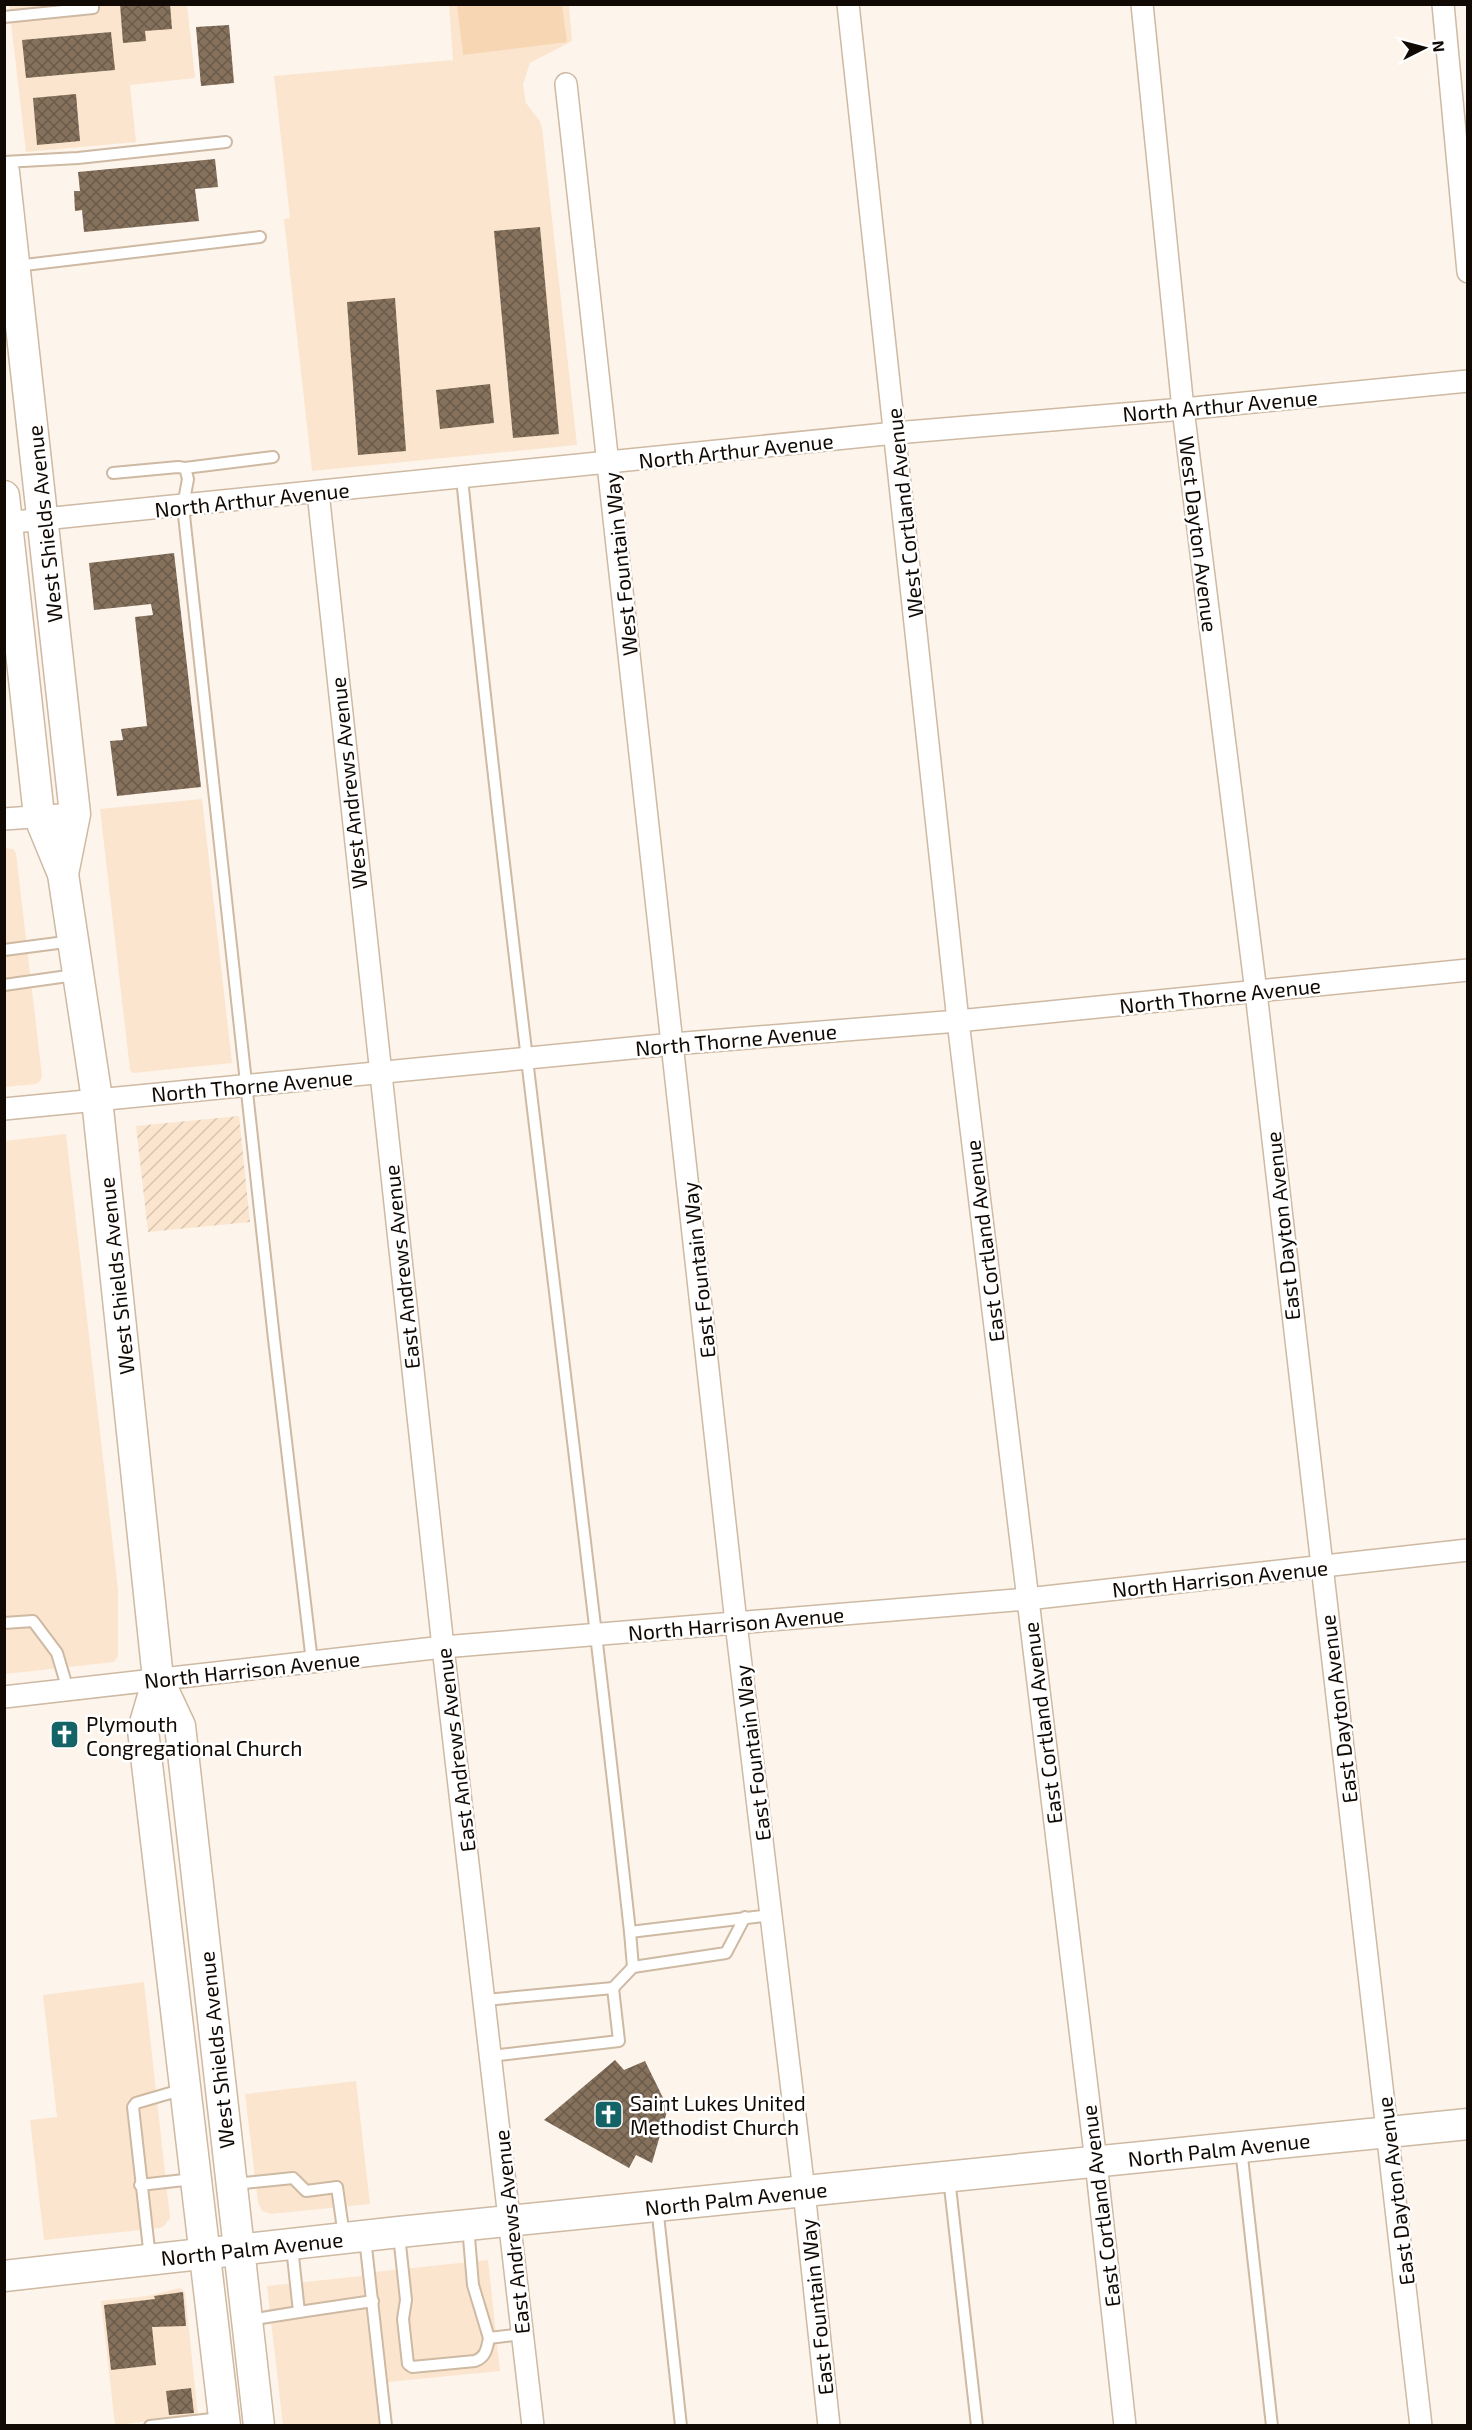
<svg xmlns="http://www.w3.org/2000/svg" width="1472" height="2430" font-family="'Exo 2',sans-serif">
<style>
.built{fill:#fce5ce}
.industrial{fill:url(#industrial-furrows)}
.park{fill:#f7d6b4}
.building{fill:url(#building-cross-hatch)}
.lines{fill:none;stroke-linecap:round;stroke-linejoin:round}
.service-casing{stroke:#ceb9a3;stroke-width:14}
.minor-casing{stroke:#ceb9a3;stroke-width:24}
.secondary-casing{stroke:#ceb9a3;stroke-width:33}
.service{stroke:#fff;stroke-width:10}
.minor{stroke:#fff;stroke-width:21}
.secondary{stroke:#fff;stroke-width:30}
.labels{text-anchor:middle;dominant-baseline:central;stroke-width:5;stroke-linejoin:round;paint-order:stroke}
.street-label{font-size:21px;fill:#110a04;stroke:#fff}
.poi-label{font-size:21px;fill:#110a04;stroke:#fff;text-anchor:start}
</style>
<defs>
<pattern id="industrial-furrows" width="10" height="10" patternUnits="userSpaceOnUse" patternTransform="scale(1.5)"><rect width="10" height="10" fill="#fce5ce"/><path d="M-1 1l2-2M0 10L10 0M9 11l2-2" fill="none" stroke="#d7c3af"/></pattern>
<pattern id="building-cross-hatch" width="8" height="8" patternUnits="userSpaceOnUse" patternTransform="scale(1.5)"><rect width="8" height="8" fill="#85715c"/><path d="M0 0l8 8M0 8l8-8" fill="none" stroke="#6b5b4a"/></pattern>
</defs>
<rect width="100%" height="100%" fill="#fdf4eb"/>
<g class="built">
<path d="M9,5H187L195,78L130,85L136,142L26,152Z"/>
<path d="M449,5H569L572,41L530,63L523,84L526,103L539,120L542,128L577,445L312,471L284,219L290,218L274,76L453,60Z"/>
<path d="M202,799L232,1063L133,1073L130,1070L100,809Z"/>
<path d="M4,848L13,849L16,853L42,1076L40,1081L36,1084L5,1087Z"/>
<path d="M66,1134L118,1590V1656L114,1662L5,1674L4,1141Z"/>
<path d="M144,1982L170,2218L164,2226L160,2228L44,2240L30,2120L57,2117L43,1995Z"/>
<path d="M356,2081L370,2204L271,2214L262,2211L258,2202L245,2094Z"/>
<path d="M488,2260L500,2371L388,2382L375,2272Z"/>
<path d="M362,2276L379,2425H283L267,2286Z"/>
<path d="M180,2288L185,2292L198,2416L115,2425L101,2301L148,2296Z"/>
</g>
<path class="industrial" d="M239,1116L250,1222L148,1232L136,1126Z"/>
<path class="park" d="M457,5H562L567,42L463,55Z"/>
<g class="building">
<path d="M120,4H170L172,29L145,31L146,41L123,43Z"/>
<path d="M229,25L234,83L201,86L196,27Z"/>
<path d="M111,32L115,70L26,78L22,40Z"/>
<path d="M76,94L80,141L37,145L33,98Z"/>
<path d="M215,159L218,187L195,189L199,221L84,232L82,210L75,211L74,191H80L78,172Z"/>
<path d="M540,227L559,434L513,438L494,231Z"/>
<path d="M395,298L406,451L358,455L347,302Z"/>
<path d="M490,384L494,423L440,429L436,390Z"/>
<path d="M174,553L201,787L117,796L110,741L123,740L121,729L147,726L135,617L153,615L151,604L94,610L89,563Z"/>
<path d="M615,2060L624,2070L645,2061L668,2108L652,2163L636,2155L629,2168L544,2120Z"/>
<path d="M183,2292L186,2326L152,2327L156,2365L111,2370L104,2305L155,2299L154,2296Z"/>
<path d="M191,2388L194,2413L169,2415L166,2391Z"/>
</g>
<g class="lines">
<defs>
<g id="service">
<path d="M4,17L93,8V4"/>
<path d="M4,162L78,158L226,142"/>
<path d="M16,266L260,237"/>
<path d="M185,468L273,457"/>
<path d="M113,473L178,467L185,468L188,479L183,506L274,1339L312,1662"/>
<path d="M462,478C511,963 577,1447 630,1932"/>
<path d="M4,950L73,941"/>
<path d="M4,985L75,975"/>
<path d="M4,1623L33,1621L57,1653L68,1690"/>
<path d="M745,1917L726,1953L633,1967L630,1932L771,1915"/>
<path d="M613,1988L633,1967"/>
<path d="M485,2000L613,1988L619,2041L491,2056"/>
<path d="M1241,2148L1272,2426"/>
<path d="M949,2178L977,2426"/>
<path d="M235,2184L293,2178L306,2191L337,2187L344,2236"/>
<path d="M140,2185L193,2179"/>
<path d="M657,2206L681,2426"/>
<path d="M468,2226L473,2285L489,2338L523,2334"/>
<path d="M399,2235L406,2300L403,2319L408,2364L412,2367L475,2361C486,2357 487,2348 489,2338"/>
<path d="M365,2238L386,2426"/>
<path d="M292,2247L299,2312L373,2301"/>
<path d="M150,2258L133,2107L136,2103L184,2089"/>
<path d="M249,2320L299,2312"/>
<path d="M150,2426L221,2418"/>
</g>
<g id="minor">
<path d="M848,4L958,1021L1096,2162L1125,2426"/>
<path d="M1142,4L1183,409L1256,992L1421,2426"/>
<path d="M1443,4L1468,272"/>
<path d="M566,84L736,1623L804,2191L829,2426"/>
<path d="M318,492L443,1647L533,2426"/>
<path d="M4,523L895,433L1183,409L1468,381"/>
<path d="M4,819L75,814"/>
<path d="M4,1109L673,1044L958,1021L1468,970"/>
<path d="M4,1697L443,1647L1027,1599L1468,1550"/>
</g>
<g id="secondary">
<path d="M4,172L75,814L63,874"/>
<path d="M4,496L39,816L63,874L97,1099L158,1679L180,1726L259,2426"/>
<path d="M158,1679L143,1730L225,2426"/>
<path d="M4,2276L399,2232L1468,2124"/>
</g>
</defs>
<use href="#service" class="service-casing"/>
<use href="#minor" class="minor-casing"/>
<use href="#secondary" class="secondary-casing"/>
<use href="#service" class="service"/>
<use href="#minor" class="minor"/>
<use href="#secondary" class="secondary"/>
</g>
<defs>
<symbol id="church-square" viewBox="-11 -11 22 22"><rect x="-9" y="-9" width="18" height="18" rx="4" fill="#146367" stroke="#fff"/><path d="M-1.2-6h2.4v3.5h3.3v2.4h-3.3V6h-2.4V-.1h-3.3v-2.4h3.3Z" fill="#fff"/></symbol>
</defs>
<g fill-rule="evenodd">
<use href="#church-square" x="48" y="1718" width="33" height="33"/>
<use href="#church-square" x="592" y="2098" width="33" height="33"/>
</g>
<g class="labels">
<g class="street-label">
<text transform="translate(1220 405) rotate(-5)">North Arthur Avenue</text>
<text transform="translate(736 450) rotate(-6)">North Arthur Avenue</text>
<text transform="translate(252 499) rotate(-6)">North Arthur Avenue</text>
<text transform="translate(904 513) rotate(-96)">West Cortland Avenue</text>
<text transform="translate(44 524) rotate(-96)">West Shields Avenue</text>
<text transform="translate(1199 534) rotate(83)">West Dayton Avenue</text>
<text transform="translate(620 564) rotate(-96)">West Fountain Way</text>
<text transform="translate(348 783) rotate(-96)">West Andrews Avenue</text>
<text transform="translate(1220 995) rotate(-6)">North Thorne Avenue</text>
<text transform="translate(736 1039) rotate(-5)">North Thorne Avenue</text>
<text transform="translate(252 1085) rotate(-5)">North Thorne Avenue</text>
<text transform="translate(1282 1226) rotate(-96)">East Dayton Avenue</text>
<text transform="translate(984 1241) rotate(-97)">East Cortland Avenue</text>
<text transform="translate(401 1267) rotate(-96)">East Andrews Avenue</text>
<text transform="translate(698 1270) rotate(-96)">East Fountain Way</text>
<text transform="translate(116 1276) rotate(-96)">West Shields Avenue</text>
<text transform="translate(1220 1578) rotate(-6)">North Harrison Avenue</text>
<text transform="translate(736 1623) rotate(-5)">North Harrison Avenue</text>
<text transform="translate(252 1669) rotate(-6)">North Harrison Avenue</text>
<text transform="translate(1338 1709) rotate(-97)">East Dayton Avenue</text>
<text transform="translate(1042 1723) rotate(-97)">East Cortland Avenue</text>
<text transform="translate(455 1750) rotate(-97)">East Andrews Avenue</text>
<text transform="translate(752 1753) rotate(-97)">East Fountain Way</text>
<text transform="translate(216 2050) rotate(-96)">West Shields Avenue</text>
<text transform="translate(1219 2149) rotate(-6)">North Palm Avenue</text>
<text transform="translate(1395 2191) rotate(-97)">East Dayton Avenue</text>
<text transform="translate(736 2198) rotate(-6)">North Palm Avenue</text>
<text transform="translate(1100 2206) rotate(-97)">East Cortland Avenue</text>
<text transform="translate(511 2232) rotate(-96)">East Andrews Avenue</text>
<text transform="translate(252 2248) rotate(-6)">North Palm Avenue</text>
<text transform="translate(816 2307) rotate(-96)">East Fountain Way</text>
</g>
<g class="poi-label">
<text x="86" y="1723">Plymouth<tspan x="86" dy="24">Congregational Church</tspan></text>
<text x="630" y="2102">Saint Lukes United<tspan x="630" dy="24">Methodist Church</tspan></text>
</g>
</g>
<rect width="1472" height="2430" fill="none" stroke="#110a04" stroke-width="12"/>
<g transform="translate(1424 48) rotate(84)" stroke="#ffffff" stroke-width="4.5" paint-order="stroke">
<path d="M0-4.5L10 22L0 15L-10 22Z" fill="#110a04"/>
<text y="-9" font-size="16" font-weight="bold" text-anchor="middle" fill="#110a04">N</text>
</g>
</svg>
